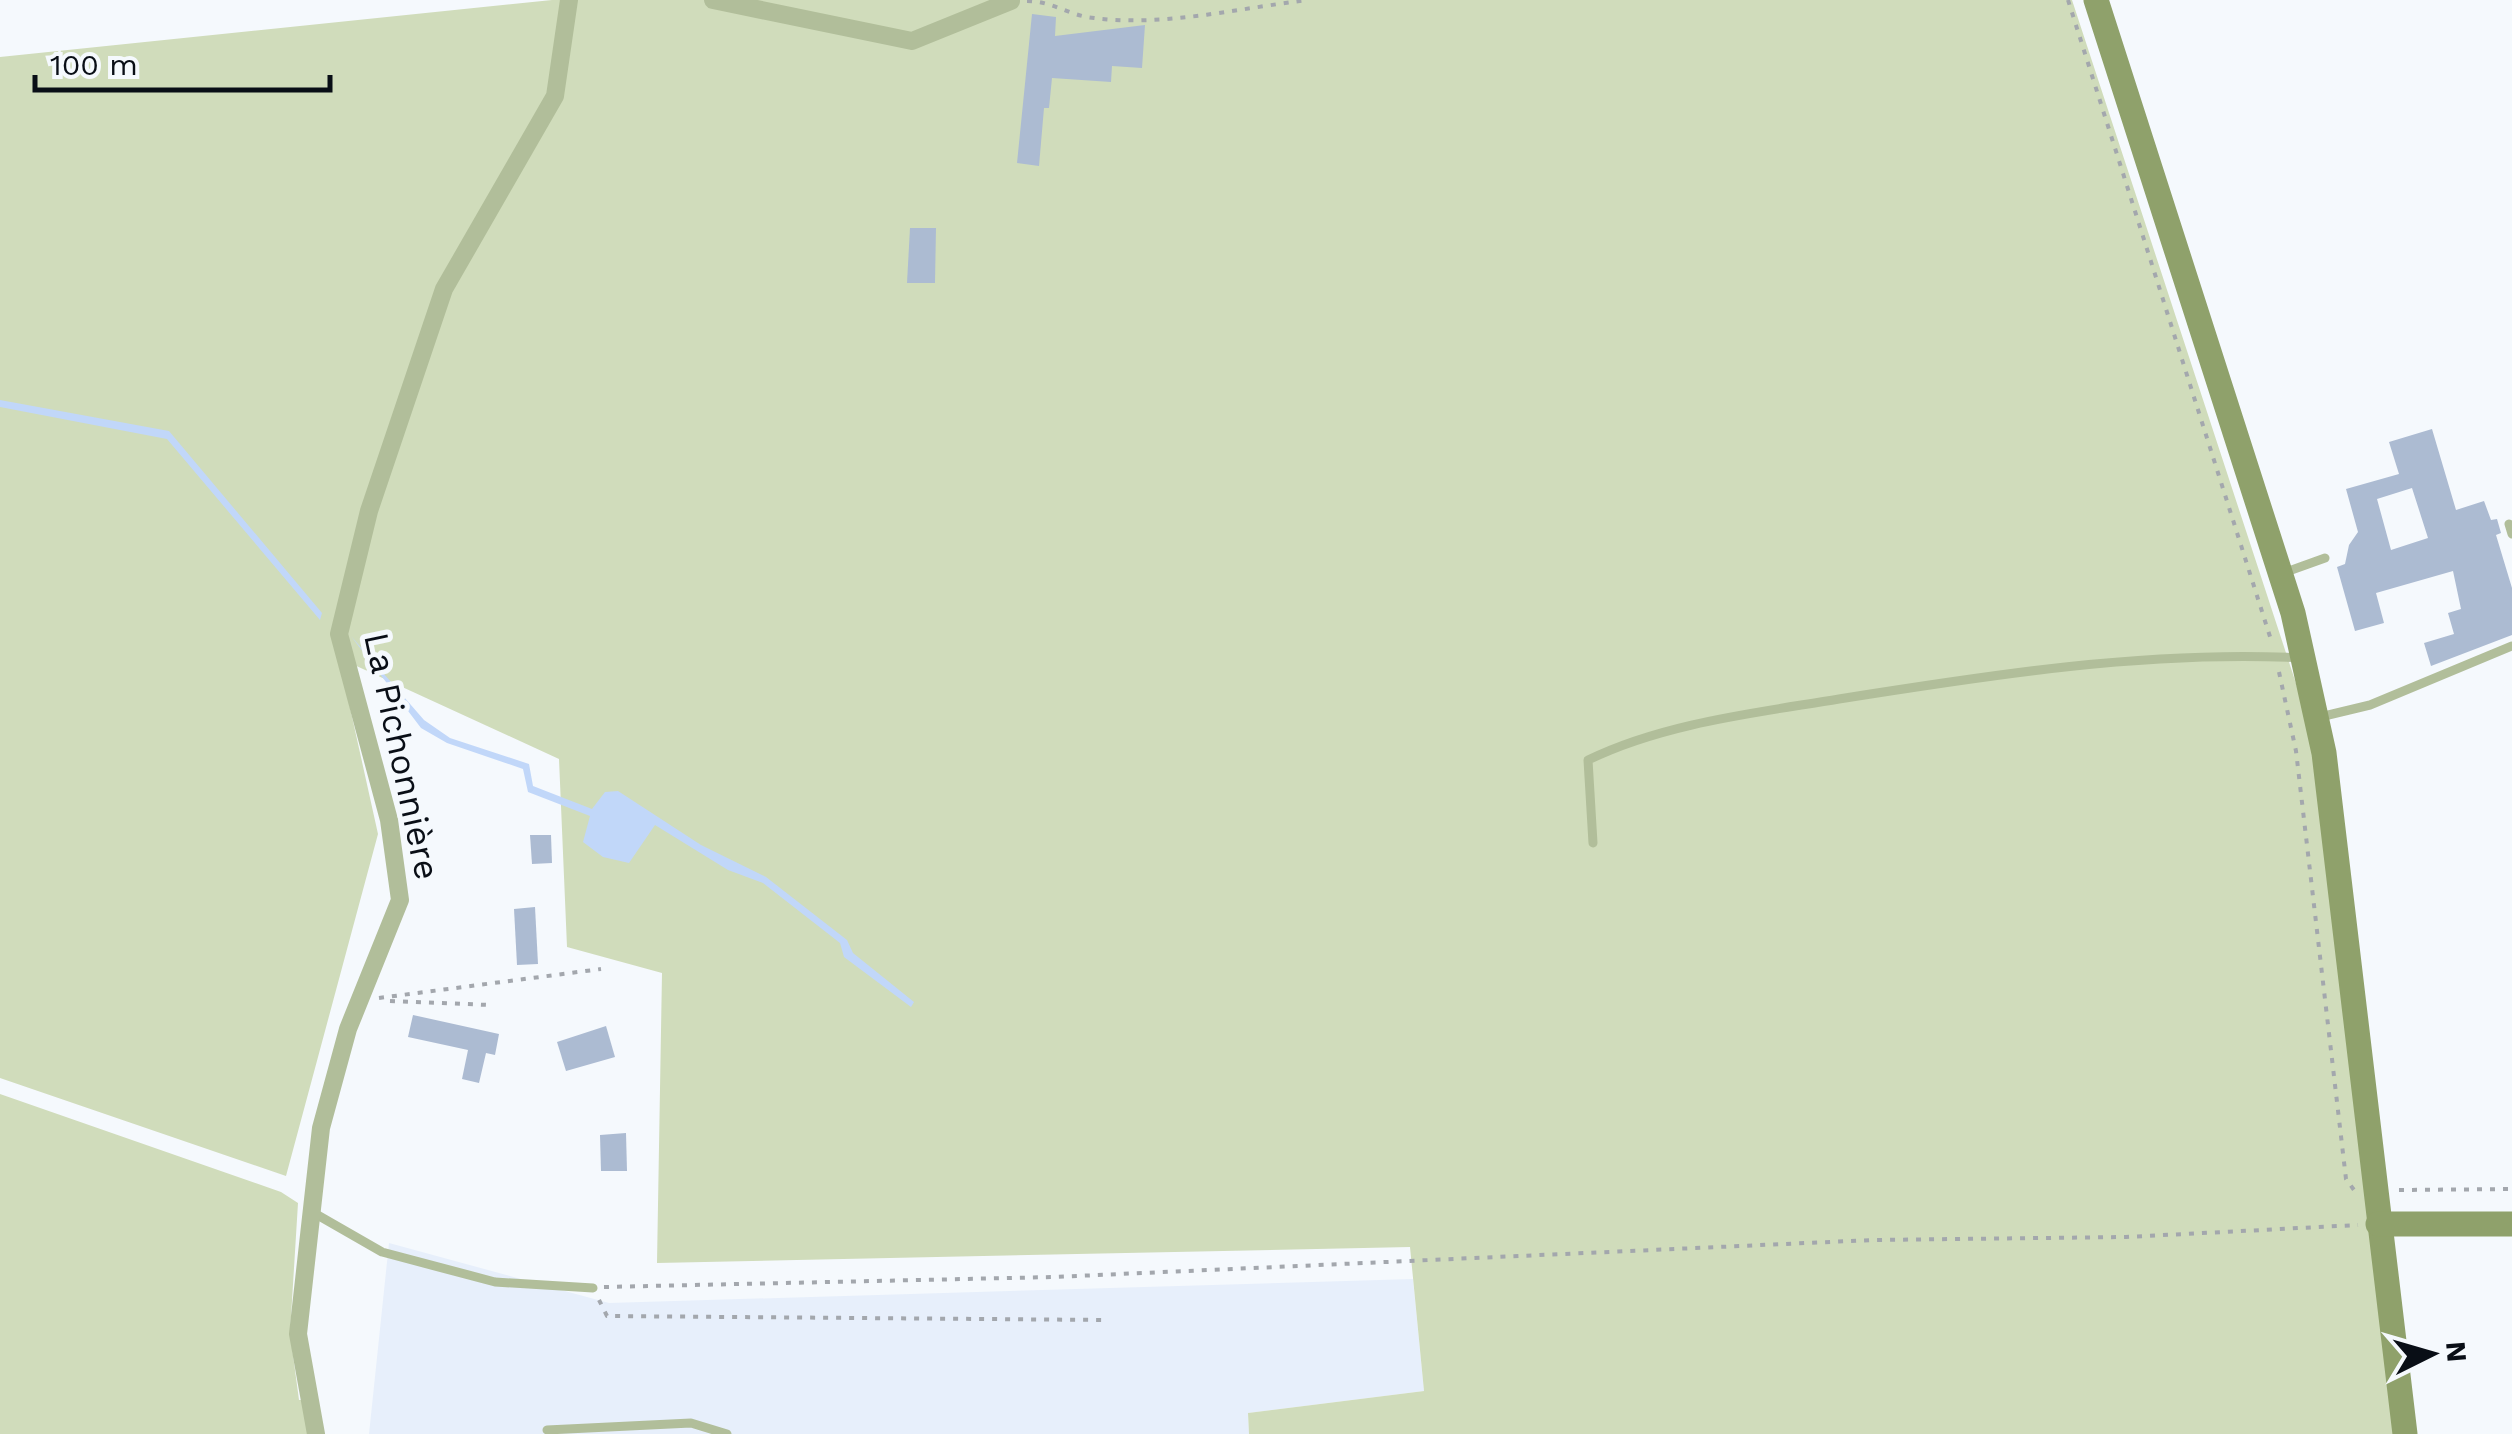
<svg xmlns="http://www.w3.org/2000/svg" width="2512" height="1434" font-family="'Work Sans',sans-serif">
<style>
.built{fill:#e7effb}
.green{fill:#d0dcbb}
.water{fill:#c1d7f9}
.building{fill:#acbbd2;fill-rule:evenodd}
.lines{fill:none;stroke-linecap:round;stroke-linejoin:round}
.path{stroke:#a3a7ad;stroke-width:4;stroke-dasharray:5 8;stroke-linecap:butt}
.lane{stroke:#b1be9a;stroke-width:9}
.street{stroke:#b1be9a;stroke-width:18}
.secondary{stroke:#8fa16b;stroke-width:25}
.labels{text-anchor:middle;dominant-baseline:central;stroke-width:10;stroke-linejoin:round;paint-order:stroke}
.street-label{font-size:35px;fill:#090e16;stroke:#f5f9fd}
</style>
<rect width="100%" height="100%" fill="#f5f9fd"/>
<path class="built" d="M389,1243L609,1303L1413,1279L1424,1391L1248,1413L1249,1434H369Z"/>
<g class="green">
<path d="M552,0H2072L2308,720L2403,1434H1249L1248,1413L1424,1391L1410,1247L657,1263L662,973L567,947L559,759L339,658L378,834L286,1176L0,1078V57Z"/>
<path d="M0,1094L281,1192L298,1203L290,1333L299,1400H310L316,1434H0Z"/>
</g>
<g class="water">
<path d="M0,400L169,431L322,613L320,620L167,439L0,407Z"/>
<path d="M351,636L424,720L450,738L529,764L533,786L592,809L605,792L618,791L701,845L766,877L847,940L853,953L914,1002L911,1007L844,957L840,943L763,883L728,870L655,825L629,863L603,857L583,842L590,816L528,792L523,769L447,743L421,728Z"/>
</g>
<g class="building">
<path d="M1032,14L1056,17L1055,36L1145,25L1142,68L1112,66L1111,82L1052,78L1049,108H1044L1039,166L1017,163Z"/>
<path d="M910,228H936L935,283H907Z"/>
<path d="M2432,429L2456,510L2484,501L2491,520L2497,519L2501,533L2496,535L2512,588V635L2431,666L2424,643L2454,634L2448,613L2461,609L2453,571L2376,593L2384,623L2355,631L2337,567L2345,564L2349,545L2358,532L2346,489L2399,474L2389,442ZM2412,488L2428,538L2391,550L2377,499Z"/>
<path d="M530,835H551L552,863L532,864Z"/>
<path d="M535,907L538,964L517,965L514,909Z"/>
<path d="M413,1015L499,1034L495,1055L486,1053L479,1083L462,1079L468,1050L408,1037Z"/>
<path d="M606,1026L615,1057L566,1071L557,1042Z"/>
<path d="M626,1133L627,1171H601L600,1135Z"/>
</g>
<g class="lines">
<g class="path">
<path d="M2068,0L2272,643"/>
<path d="M1027,1C1052,1 1070,16 1094,18C1163,27 1240,8 1308,0"/>
<path d="M2279,672L2296,751L2346,1179L2354,1190"/>
<path d="M379,998L601,969"/>
<path d="M390,1001L490,1005"/>
<path d="M2399,1190L2512,1189"/>
<path d="M604,1287L1054,1277L1873,1240L2126,1237L2358,1225"/>
<path d="M599,1300L607,1316L1109,1320"/>
</g>
<g class="lane">
<path d="M2509,524L2512,534"/>
<path d="M2283,573L2325,558"/>
<path d="M2320,717L2370,705L2512,646"/>
<path d="M1593,843L1588,760C1664,723 1755,713 1839,699C1990,675 2149,650 2302,658"/>
<path d="M314,1213L382,1252L495,1282L593,1288"/>
<path d="M547,1430L691,1423L727,1434"/>
</g>
<g class="street">
<path d="M713,0L912,41L1011,1"/>
<path d="M316,1434L298,1334L321,1128L348,1029L400,900L389,820L339,634L369,511L444,289L555,96L569,0"/>
</g>
<g class="secondary">
<path d="M2096,0L2293,613L2324,753L2405,1434"/>
<path d="M2378,1224H2512"/>
</g>
</g>
<g class="labels">
<g class="street-label">
<text transform="translate(402 756) rotate(78)">La Pichonnière</text>
</g>
</g>
<g transform="translate(2432 1354) rotate(85)" stroke="#f5f9fd" stroke-width="8" paint-order="stroke">
<path d="M0-8L18 38L0 25L-18 38Z" fill="#090e16"/>
<text y="-15" font-size="28" font-weight="bold" text-anchor="middle" fill="#090e16">N</text>
</g>
<path d="M35 75v15h295v-15" fill="none" stroke="#090e16" stroke-width="5"/>
<text x="50" y="75" font-size="30" fill="#090e16" stroke="#f5f9fd" stroke-width="8" paint-order="stroke">100 m</text>
</svg>
